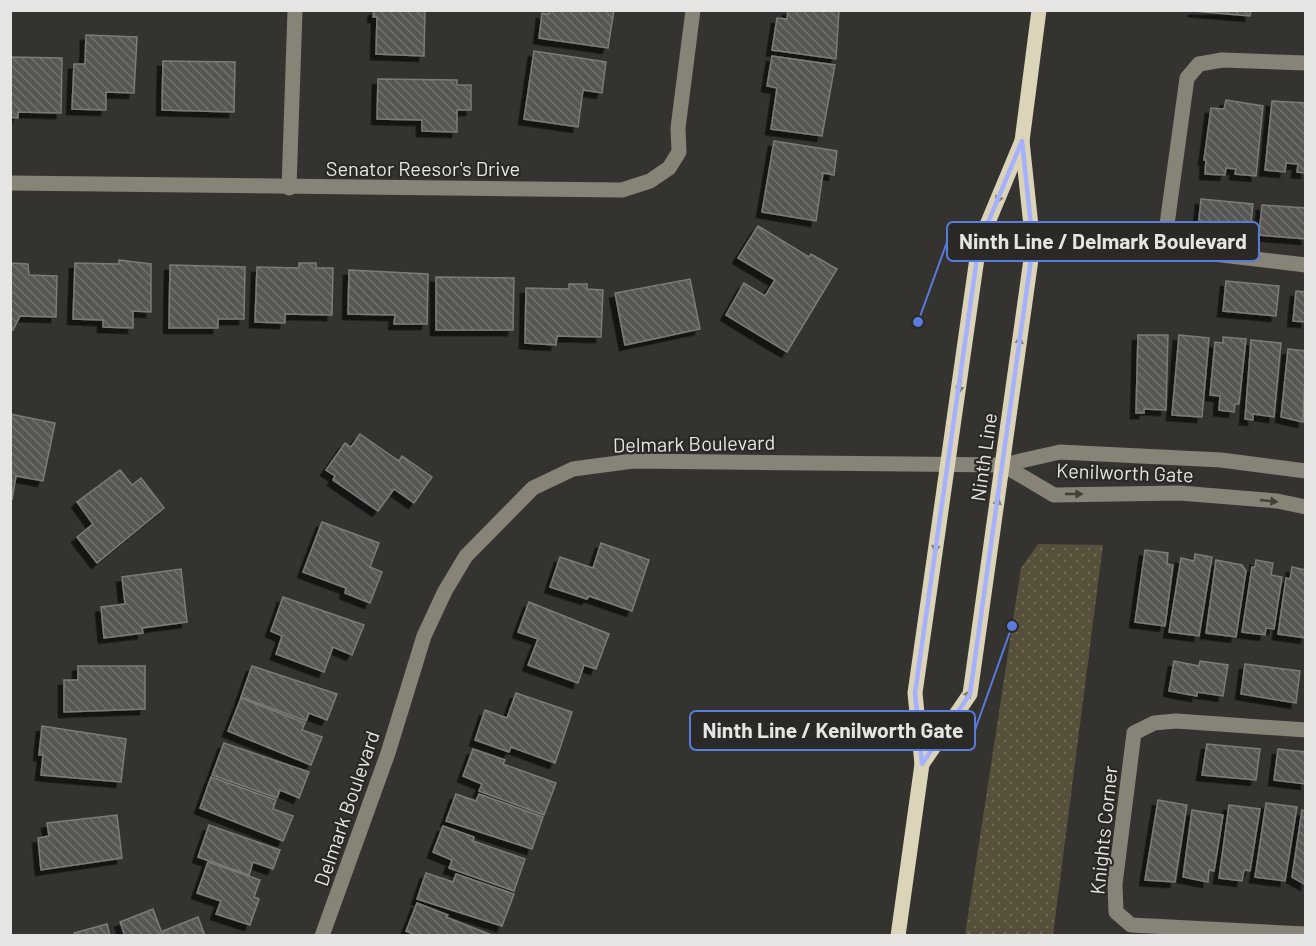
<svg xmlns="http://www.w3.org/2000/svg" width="1316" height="946" font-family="Barlow,sans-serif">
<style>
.grass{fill:url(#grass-dots)}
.building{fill:url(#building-back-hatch);stroke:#7c7b76;stroke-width:1.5;filter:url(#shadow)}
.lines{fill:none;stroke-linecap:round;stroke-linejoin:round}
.minor{stroke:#878376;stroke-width:15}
.major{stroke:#dbd4b8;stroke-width:15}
.oneway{fill:#827e6e}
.oneway2{fill:#414039}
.marked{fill:none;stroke:#a5b1fc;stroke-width:4.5;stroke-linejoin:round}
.labels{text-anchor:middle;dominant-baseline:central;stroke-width:4.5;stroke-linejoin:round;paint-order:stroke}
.street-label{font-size:20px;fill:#e6e5e3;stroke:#2a2925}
.leader{fill:none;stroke:#597bdb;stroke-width:2}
.callout-dot{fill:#597bdb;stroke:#2a2925;stroke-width:2}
.callout{fill:#2a2925;stroke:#597bdb;stroke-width:2}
.callout-label{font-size:21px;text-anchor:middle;font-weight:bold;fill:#e6e5e3}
</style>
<defs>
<pattern id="grass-dots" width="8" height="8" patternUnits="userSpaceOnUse" patternTransform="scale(1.5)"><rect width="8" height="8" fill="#56503a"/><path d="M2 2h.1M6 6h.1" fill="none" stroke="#6e6956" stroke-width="1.8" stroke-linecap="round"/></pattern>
<pattern id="building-back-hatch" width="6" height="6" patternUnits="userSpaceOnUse" patternTransform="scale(1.5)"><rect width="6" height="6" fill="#585753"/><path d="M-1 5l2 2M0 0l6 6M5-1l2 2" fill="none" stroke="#706f6c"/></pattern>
<filter id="shadow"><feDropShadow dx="-5.5" dy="5.5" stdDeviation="0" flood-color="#0009"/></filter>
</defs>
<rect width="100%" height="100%" fill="#34332f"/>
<path class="grass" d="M1038,544L1103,545L1053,935H965L1021,568Z"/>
<g class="building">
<path d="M374,10H425L424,56L376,54L377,17H373Z"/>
<path d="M549,10H614L608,48L539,38L542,13L549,14Z"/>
<path d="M788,10H839L836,59L772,50L777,18L787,19Z"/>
<path d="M1251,10L1250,16L1194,11V10Z"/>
<path d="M86,35L137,37L134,93L106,92V110L72,109L74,64H85Z"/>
<path d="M534,51L606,62L602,93L583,90L578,127L524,119Z"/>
<path d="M772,56L835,65L822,136L771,129L777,88L767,86Z"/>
<path d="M10,57L62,58L61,113L18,112V118L10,117Z"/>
<path d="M163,61L235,62L234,112L162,110Z"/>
<path d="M378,79L457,80V85H471V110H457V132L422,131V120L377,119Z"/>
<path d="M1226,100L1263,106L1256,176L1235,174L1236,169L1226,168L1225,175L1205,174L1206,160H1204L1211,108L1224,109Z"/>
<path d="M1272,101L1306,103V173L1297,172L1298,164L1286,163L1285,172L1265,170Z"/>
<path d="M774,141L837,151L834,175L823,173L816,221L762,212Z"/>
<path d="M1201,199L1253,204L1250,233L1198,228Z"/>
<path d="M1262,205L1306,208V239L1259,235Z"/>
<path d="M758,226L809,257L811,254L837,269L787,352L726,315L744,283L765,296L775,280L738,258Z"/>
<path d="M119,260L151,264V312L133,311V328L103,327V320L73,319L75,263L119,264Z"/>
<path d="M10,263L28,264L29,275L57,276L56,317L20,316L13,330H10Z"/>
<path d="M299,263H316V268H333L332,315L285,314V323L255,322L257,267L299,268Z"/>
<path d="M170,265L245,267L244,319H218V328H169Z"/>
<path d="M349,270L428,274L427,324H394L395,315L348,314Z"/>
<path d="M436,277L514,278L513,330H436Z"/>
<path d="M690,279L700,329L625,345L615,293Z"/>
<path d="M1226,281L1279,286L1276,316L1223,311Z"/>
<path d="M569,284H587V289L603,290L601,337L557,336L556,345L525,343L526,288L569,289Z"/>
<path d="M1296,291L1306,292V322L1293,321Z"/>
<path d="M1138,335H1168L1166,410L1144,409V413H1136Z"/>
<path d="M1179,335L1209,338L1202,417L1172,415Z"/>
<path d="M1223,337L1246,339L1239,404H1235L1234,412L1219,410L1220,396L1210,395L1215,342L1223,343Z"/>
<path d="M1251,340L1281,343L1274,417L1253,414V420L1245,419Z"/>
<path d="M1288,349L1306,351L1303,422L1281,417Z"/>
<path d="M10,414L55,423L43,481L16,476L12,500Z"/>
<path d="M360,434L399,461L402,456L432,477L414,503L394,489L378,511L333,480L335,476L326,470L345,443L351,447Z"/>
<path d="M120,470L132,485L141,478L164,508L97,563L77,537L93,524L77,502Z"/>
<path d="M322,522L379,543L370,567L382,572L370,603L345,593L346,588L303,572Z"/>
<path d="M601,543L649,560L632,611L589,596L587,599L550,587L560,557L593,568Z"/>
<path d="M1145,550L1168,553L1167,564L1173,565L1165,626L1135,622Z"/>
<path d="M1195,554L1212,557L1199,636L1169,632L1181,558L1194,561Z"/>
<path d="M1216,560L1242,565L1246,571L1236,637L1206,633Z"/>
<path d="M1256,560L1273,563L1271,575L1282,577L1274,629L1266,628L1265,635L1242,632L1252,567H1255Z"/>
<path d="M1292,567L1306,570V638L1278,634L1286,578L1290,579Z"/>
<path d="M181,569L187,622L142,628L143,633L104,638L101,607L125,604L122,577Z"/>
<path d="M283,597L364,625L352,655L333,647L324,672L276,654L282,636L271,631Z"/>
<path d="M529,602L609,634L596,669L584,665L578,683L528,665L538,639L518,632Z"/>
<path d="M1174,661L1199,666L1200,661L1228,665L1223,696L1197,692V696L1169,691Z"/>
<path d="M1245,664L1300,671L1296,703L1241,694Z"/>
<path d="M78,666H145V709L64,712V680H78Z"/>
<path d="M252,666L337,694L327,720L309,713L306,721L241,697Z"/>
<path d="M516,693L572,712L555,763L511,747L509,752L475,740L485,710L507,718Z"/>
<path d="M241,698L305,723L302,730L322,737L311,765L228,731Z"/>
<path d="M42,726L126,739L121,782L41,775L43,755H39Z"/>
<path d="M224,743L309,772L299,798L280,790L277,798L212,775Z"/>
<path d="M1207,744L1260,749L1256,780L1202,775Z"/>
<path d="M473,749L505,760L503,764L556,783L544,815L479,791L482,784L463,776Z"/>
<path d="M1278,749L1306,752V784L1274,780Z"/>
<path d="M211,777L276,800L273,809L293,816L283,841L200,808Z"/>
<path d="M456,794L476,801L479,794L543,817L532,849L446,821Z"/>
<path d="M1158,800L1187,805L1175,882L1145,880Z"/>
<path d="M1266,803L1297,807L1285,881L1255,877Z"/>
<path d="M1229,805L1260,809L1250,871L1244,870L1242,881L1219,878Z"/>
<path d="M1192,810L1223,815L1214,871L1209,870L1208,882L1183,877Z"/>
<path d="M1302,810L1306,811V885L1292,877Z"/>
<path d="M117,815L122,858L41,870L38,838L49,836L47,823Z"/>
<path d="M209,825L280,850L273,869L253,862L249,875L198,857Z"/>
<path d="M443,826L474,837L473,841L525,859L514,891L449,868L452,860L433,852Z"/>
<path d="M208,862L260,880L254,897L259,899L250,925L216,914L221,901L197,893Z"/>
<path d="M426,873L453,882L456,874L514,894L502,926L417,899Z"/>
<path d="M417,903L448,915L446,917L494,936H418L406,931Z"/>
<path d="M153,909L163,936H125L120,922Z"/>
<path d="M198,917L205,936H165L163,931Z"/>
<path d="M107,924L110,936H75L74,933Z"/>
</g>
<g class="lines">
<g class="minor">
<path d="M1306,63L1222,60L1199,64L1187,78L1165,239L1188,251L1306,265"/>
<path d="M10,183L622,190L650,181L669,168L679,152L678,128L693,10"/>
<path d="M289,188L295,10"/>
<path d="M1003,465L1054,495L1180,493L1277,501L1306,507"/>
<path d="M1306,730L1176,721L1154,723L1134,733L1115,884L1116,912L1131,925L1306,934"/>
<path d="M322,936L388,753L424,636L445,591L466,556L533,488L573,469L633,461L1003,465L1060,452L1221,460L1306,471"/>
</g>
<g class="major">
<path d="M922,764L970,694L1033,245L1022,141L1039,10"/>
<path d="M898,936L922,764L915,693L979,244L1022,141"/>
</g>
</g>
<defs><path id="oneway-solid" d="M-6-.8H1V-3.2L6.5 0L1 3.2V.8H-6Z" transform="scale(1.5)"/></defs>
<g class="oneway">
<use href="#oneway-solid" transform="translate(1000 195) rotate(113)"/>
<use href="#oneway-solid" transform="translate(1019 345) rotate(-82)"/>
<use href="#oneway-solid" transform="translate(960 385) rotate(98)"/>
<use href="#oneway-solid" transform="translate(997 506) rotate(-82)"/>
<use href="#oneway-solid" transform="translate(936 544) rotate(98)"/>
<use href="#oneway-solid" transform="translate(966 698) rotate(-61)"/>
</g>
<g class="oneway2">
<use href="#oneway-solid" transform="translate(1074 494)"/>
<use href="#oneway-solid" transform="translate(1269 501) rotate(6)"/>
</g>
<path class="marked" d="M1022,141L1033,245L970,694L922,764L915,693L979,244Z"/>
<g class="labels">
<g class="street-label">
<text x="423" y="168">Senator Reesor's Drive</text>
<text transform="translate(694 443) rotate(-1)">Delmark Boulevard</text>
<text transform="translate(983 457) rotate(-82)">Ninth Line</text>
<text transform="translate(1125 472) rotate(2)">Kenilworth Gate</text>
<text transform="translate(346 808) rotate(-71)">Delmark Boulevard</text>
<text transform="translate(1103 830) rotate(-84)">Knights Corner</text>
</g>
</g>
<path class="leader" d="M918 322L947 242M1012 626L975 730"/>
<g class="callout-dot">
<circle cx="918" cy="322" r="6"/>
<circle cx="1012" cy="626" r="6"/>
</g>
<g class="callout">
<rect x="947" y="222" width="312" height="39" rx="6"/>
<rect x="690" y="711" width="285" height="39" rx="6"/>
</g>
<g class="callout-label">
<text x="1103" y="249">Ninth Line / Delmark Boulevard</text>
<text x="833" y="738">Ninth Line / Kenilworth Gate</text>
</g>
<rect width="1316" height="946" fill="none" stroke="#e6e5e3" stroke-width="24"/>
</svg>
